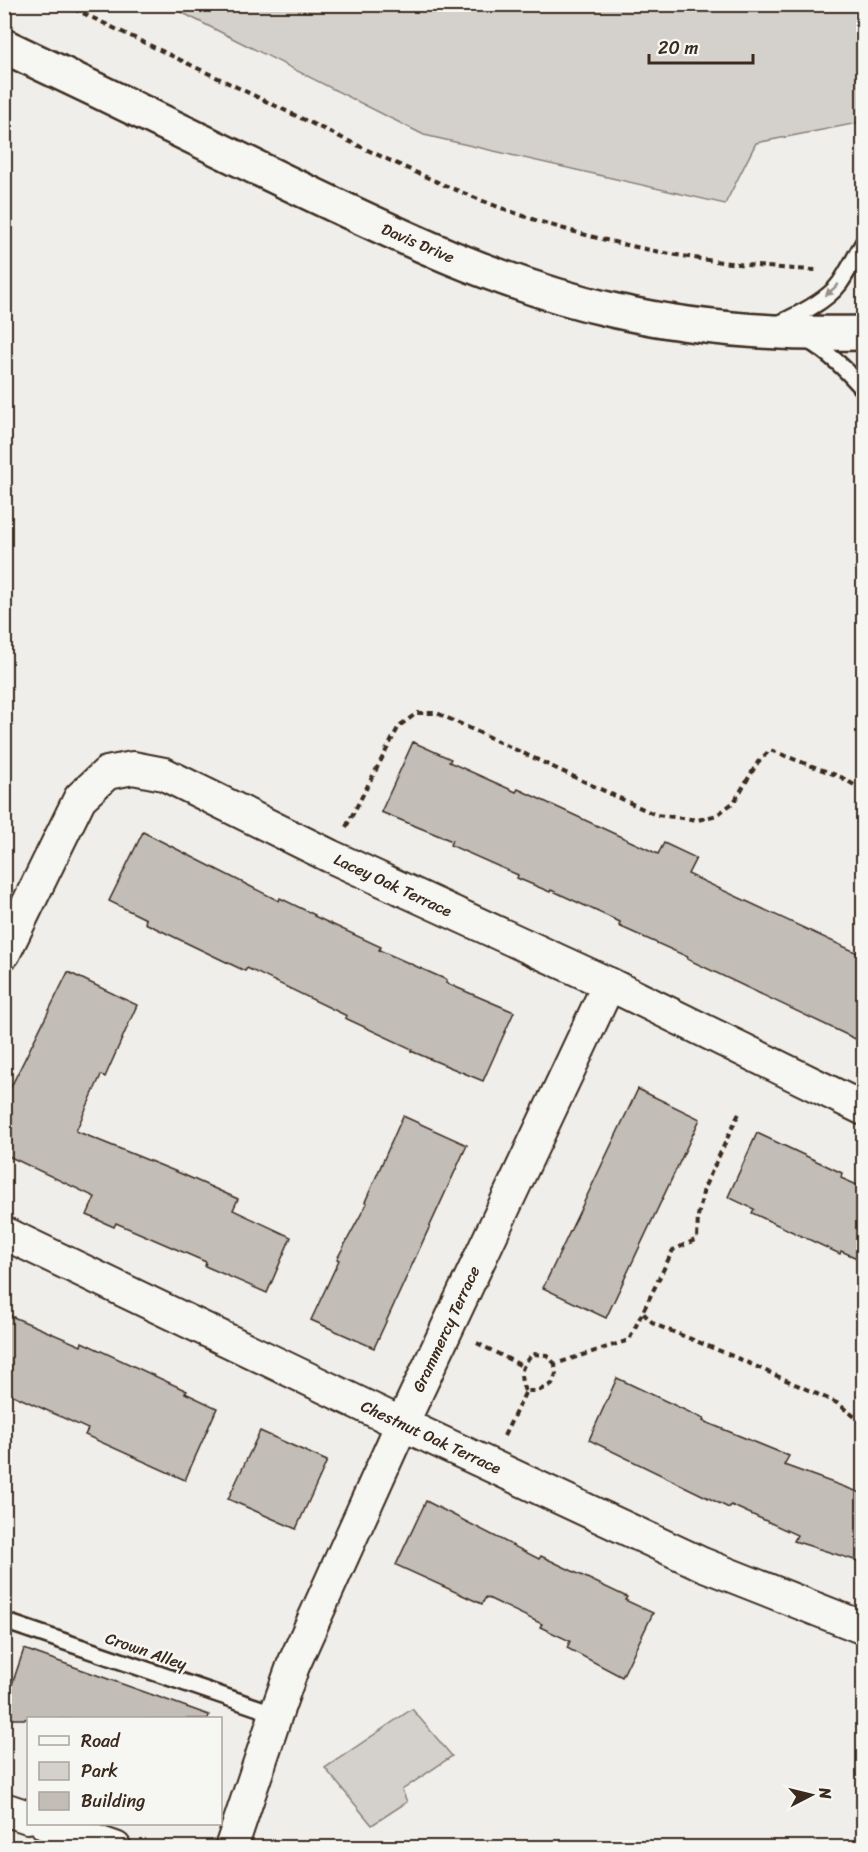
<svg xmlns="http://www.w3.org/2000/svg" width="868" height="1852" font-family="Sriracha,sans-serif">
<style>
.green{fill:#d4d1cc;stroke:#887e75;stroke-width:1.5}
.building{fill:#c2bdb7;stroke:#3b2a1e;stroke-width:1.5}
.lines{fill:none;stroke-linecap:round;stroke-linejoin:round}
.lane-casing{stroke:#3b2a1e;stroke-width:20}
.street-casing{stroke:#3b2a1e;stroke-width:36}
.secondary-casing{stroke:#3b2a1e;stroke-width:38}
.path{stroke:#3b2a1e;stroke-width:4;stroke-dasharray:6 4.5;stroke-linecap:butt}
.lane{stroke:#f6f6f2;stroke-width:15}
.street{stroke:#f6f6f2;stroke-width:32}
.secondary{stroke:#f6f6f2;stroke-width:33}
.oneway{fill:#989088}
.labels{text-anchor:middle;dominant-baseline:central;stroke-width:5;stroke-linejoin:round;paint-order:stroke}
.street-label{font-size:16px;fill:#3b2a1e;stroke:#f6f6f2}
</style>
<rect width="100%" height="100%" fill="#efeeea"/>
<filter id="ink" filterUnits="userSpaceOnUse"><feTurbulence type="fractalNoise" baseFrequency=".0167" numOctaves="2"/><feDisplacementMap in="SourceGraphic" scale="12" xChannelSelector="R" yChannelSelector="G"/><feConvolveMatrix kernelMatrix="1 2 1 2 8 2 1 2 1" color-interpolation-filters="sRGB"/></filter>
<g filter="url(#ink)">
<g class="green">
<path d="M167,5H863V122L756,143L725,204L424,135Z"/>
<path d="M412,1709L452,1756L402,1790L407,1802L372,1825L325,1768Z"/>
</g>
<g class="building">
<path d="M413,742L451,759L449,762L516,792L518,789L658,854L664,843L696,858L688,874L864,956V1043L687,959L688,957L619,926L620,922L551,890L550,892L517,878L518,875L450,845L452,841L381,812Z"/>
<path d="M143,832L279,901L280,898L315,915L314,916L381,947L379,950L447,980L446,983L514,1012L483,1081L411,1051L412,1049L345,1018L347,1016L247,968L245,971L145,923L146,919L109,901Z"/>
<path d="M68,972L137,1005L105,1077L101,1075L76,1131L182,1174L238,1199L233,1210L291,1237L267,1293L205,1266L206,1262L116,1223L114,1227L87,1215L95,1197L4,1154V1101Z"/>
<path d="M638,1089L700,1119L606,1318L543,1288Z"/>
<path d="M403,1116L467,1145L374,1348L311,1320L339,1260L337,1259L367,1203L365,1202Z"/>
<path d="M757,1133L842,1173L841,1178L864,1188V1261L841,1251L840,1254L752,1213L754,1209L728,1197Z"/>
<path d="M4,1313L81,1346L82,1342L187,1391L185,1393L217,1408L185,1480L85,1435L88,1429L4,1391Z"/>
<path d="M617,1378L704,1419L703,1421L789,1456L784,1465L864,1494V1563L794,1541L797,1535L731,1505L729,1508L589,1440Z"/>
<path d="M260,1431L327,1461L296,1529L228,1499Z"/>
<path d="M426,1501L539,1559L541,1556L627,1597L625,1600L653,1613L622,1677L567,1648L570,1641L540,1627L542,1624L486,1597L482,1604L396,1565Z"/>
<path d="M24,1649L209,1715L208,1719H4V1708Z"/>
</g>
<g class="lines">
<defs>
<g id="lane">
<path d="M778,324C798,315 827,301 840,283C849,270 856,255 864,242"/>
<path d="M807,340C830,353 847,370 864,390"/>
<path d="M4,1621L276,1714"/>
</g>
<g id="street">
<path d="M4,953L80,798L107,773L133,768L164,774L330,856L609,984L864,1109"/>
<path d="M4,1233L402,1424L702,1564L864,1628"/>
<path d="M4,1809L28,1817"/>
<path d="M46,1824L115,1848"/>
<path d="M231,1848L276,1714L293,1666L402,1424L609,984"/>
</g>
<path id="secondary" d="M4,46C97,90 190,135 282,180C389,231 496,284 612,310C694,329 780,335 864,333"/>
</defs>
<use href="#lane" class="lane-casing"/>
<use href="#street" class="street-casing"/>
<use href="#secondary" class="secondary-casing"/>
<g class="path">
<path d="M64,4C149,45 233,85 317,126C393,162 470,200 551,225C637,251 728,267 818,270"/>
<path d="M346,827L399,726L417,713H437L656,815L698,820L717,815L734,802L758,762L770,750L841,777L864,791"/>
<path d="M643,1313L654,1324L735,1357L837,1403L864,1424"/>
<path d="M477,1343L522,1366"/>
<path d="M525,1391C518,1374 521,1367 532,1354L547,1355L555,1364"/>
<path d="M504,1436L526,1391H538L552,1384L556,1374L555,1364L629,1340L673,1250L697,1239L698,1216L704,1188L740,1111"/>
</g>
<use href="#lane" class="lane"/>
<use href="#street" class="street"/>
<use href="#secondary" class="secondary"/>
</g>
<defs><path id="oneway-solid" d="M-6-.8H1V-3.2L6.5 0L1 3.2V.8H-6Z" transform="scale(1.5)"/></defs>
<use class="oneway" href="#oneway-solid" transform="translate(832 290) rotate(138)"/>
</g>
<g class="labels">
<g class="street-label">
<text transform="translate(418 243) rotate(23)">Davis Drive</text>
<text transform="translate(393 885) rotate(25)">Lacey Oak Terrace</text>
<text transform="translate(446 1329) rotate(-65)">Grammercy Terrace</text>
<text transform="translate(431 1437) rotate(25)">Chestnut Oak Terrace</text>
<text transform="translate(146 1651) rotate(19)">Crown Alley</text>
</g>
</g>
<rect width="868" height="1852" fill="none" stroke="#f6f6f2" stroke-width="24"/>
<rect x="12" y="12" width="844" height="1828" fill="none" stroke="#3b2a1e" stroke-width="2" filter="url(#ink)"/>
<rect x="27" y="1717" width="195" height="108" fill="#f6f6f2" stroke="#aba49d" stroke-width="1.5"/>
<rect x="39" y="1736" width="30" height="9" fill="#f6f6f2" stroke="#aba49d" stroke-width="1.5"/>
<text x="81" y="1747" font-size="18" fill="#3b2a1e">Road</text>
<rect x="39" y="1762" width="30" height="18" fill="#d4d1cc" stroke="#aba49d" stroke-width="1.5"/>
<text x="81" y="1777" font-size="18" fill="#3b2a1e">Park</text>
<rect x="39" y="1792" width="30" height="18" fill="#c2bdb7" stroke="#aba49d" stroke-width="1.5"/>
<text x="81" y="1807" font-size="18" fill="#3b2a1e">Building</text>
<g transform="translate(811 1795) rotate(83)" stroke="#f6f6f2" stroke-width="4.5" paint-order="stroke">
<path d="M0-4.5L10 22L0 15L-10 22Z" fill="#3b2a1e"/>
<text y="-9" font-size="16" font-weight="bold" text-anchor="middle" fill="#3b2a1e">N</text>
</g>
<path d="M649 54v9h104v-9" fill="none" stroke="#3b2a1e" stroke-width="3"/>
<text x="658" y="54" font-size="18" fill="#3b2a1e" stroke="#f6f6f2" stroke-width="4.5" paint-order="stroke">20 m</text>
</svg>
